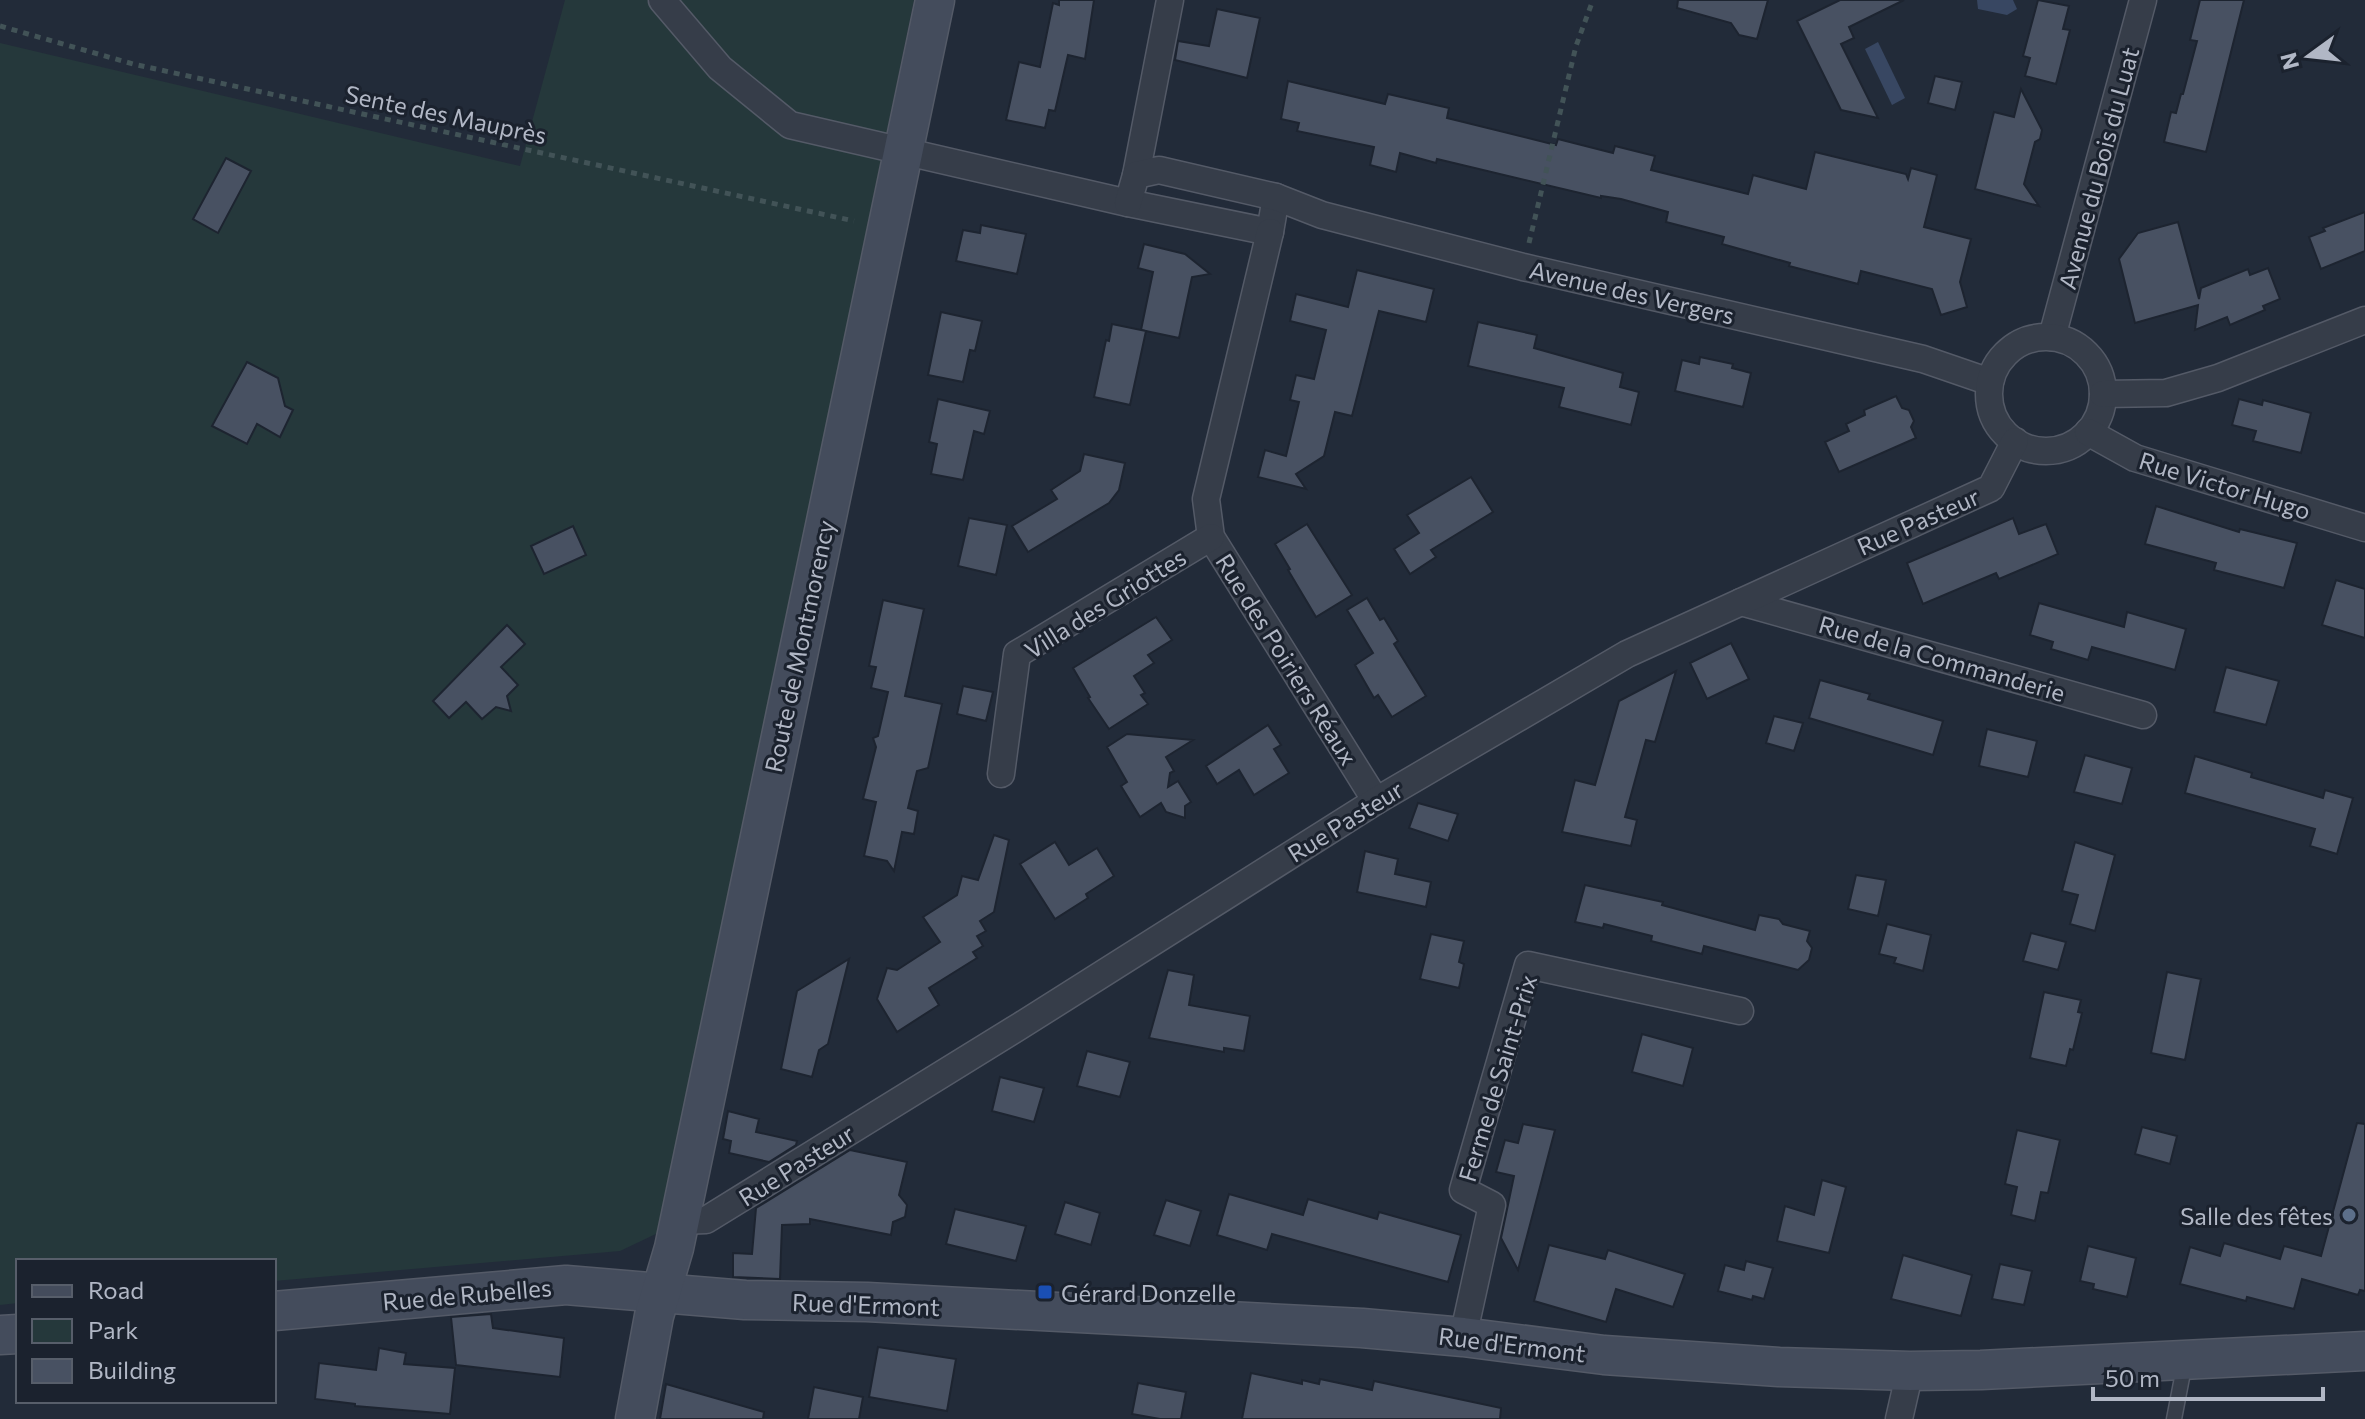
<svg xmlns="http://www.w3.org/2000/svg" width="2365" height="1419" font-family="Commissioner,sans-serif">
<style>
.green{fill:#25383b}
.water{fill:#384762}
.building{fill:#485162;stroke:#1d2430;stroke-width:2}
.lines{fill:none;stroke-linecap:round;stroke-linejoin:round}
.lane-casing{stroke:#545a67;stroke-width:17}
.street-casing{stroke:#545a67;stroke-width:29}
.secondary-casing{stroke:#545a67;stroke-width:41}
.path{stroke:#425357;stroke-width:5;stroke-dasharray:6 6;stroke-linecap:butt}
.lane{stroke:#363d49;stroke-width:14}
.street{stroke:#363d49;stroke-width:26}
.secondary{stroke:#444c5c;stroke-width:38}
.service-dot{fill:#5c6f8a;stroke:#1b222e;stroke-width:3}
.transit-dot{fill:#1a4fb4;stroke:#1b222e;stroke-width:3}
.labels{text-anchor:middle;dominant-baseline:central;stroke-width:6;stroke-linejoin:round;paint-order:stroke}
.street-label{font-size:24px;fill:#b1b7c5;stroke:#1b222e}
.poi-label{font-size:24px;fill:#b1b7c5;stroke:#1b222e;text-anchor:end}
</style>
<rect width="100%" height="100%" fill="#222b39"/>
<path class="green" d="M565,0H914L660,1232L620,1251L274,1281V1261H18V1303L0,1305V43L520,166Z"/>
<g class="water">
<path d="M1977,0H2013L2017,9L2007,15L1978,9Z"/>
<path d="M1878,42L1905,98L1892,105L1865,49Z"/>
</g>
<g class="building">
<path d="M1059,0H1094L1085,59L1068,55L1055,111L1049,110L1045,128L1006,120L1019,62L1040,67L1053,3L1059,5Z"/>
<path d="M1678,0H1768L1757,39L1739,35L1731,23L1677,8Z"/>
<path d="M1840,0H1904L1849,27L1854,38L1841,44L1878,118L1841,110L1797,21Z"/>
<path d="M2038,0L2069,6L2063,29L2070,30L2056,84L2025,76L2030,58L2023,56Z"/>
<path d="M2200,0H2244L2206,152L2164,142L2171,112L2176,113L2181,94H2183L2197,41L2190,40Z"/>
<path d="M1217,9L1260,18L1247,78L1175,60L1178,41L1209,46Z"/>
<path d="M1935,76L1962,82L1955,110L1928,103Z"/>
<path d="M1288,81L1385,104L1388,94L1449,108L1447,118L1556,145L1558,139L1613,153L1615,146L1655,156L1651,170L1748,194L1753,175L1806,189L1815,152L1906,174L1908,179L1911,168L1937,175L1924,227L1971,239L1960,282L1967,307L1941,315L1932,289L1861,271L1858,284L1789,266L1790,263L1722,244L1724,237L1666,222L1668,212L1621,199L1601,196V198L1437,159L1436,163L1400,153L1396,172L1370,165L1374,147L1297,131L1299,123L1281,119Z"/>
<path d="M2021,89L2042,130L2040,139L2035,142L2024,184L2039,206L1975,189L1994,112L2014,117Z"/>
<path d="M226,158L251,171L218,233L193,219Z"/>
<path d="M2365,212V251L2321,269L2309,237L2325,231L2323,228Z"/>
<path d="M2178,222L2199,299L2201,288L2248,269L2250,275L2268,268L2280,299L2263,306L2265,310L2230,325L2227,317L2195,330L2198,305L2135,323L2119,259L2138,233Z"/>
<path d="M981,225L1026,234L1017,274L956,261L963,230L980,233Z"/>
<path d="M1144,244L1185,254L1210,274L1192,277L1179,338L1141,330L1153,272L1138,268Z"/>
<path d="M1357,270L1434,289L1426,322L1379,311L1352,416L1335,412L1324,456L1296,474L1306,489L1258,477L1265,450L1286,456L1299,402L1290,400L1296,375L1314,379L1326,330L1290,321L1296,294L1348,307Z"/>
<path d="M941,312L982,321L975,351L970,350L963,382L928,375Z"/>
<path d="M1478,322L1537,335L1534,348L1623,373L1620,387L1639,392L1631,425L1559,407L1564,388L1468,366Z"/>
<path d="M1112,324L1146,331L1130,405L1094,397L1106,340L1109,341Z"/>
<path d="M1700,357L1733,364L1732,368L1751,373L1743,407L1675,391L1682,360L1699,364Z"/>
<path d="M247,362L278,378L285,406L293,410L280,437L257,424L247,444L212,426Z"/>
<path d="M1896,396L1902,408L1909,410L1914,421L1911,427L1916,438L1839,472L1825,442L1849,431L1846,424L1865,415L1864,410Z"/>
<path d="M938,399L990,411L984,434L974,431L963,480L931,474L937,444L929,442Z"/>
<path d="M2239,399L2262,405L2263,400L2311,413L2301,453L2253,441L2256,431L2232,425Z"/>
<path d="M1084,454L1125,463L1119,490L1109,503L1028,552L1012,526L1057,499L1051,490L1080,471Z"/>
<path d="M1471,477L1493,512L1431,550L1436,557L1410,574L1394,549L1419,533L1407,515Z"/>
<path d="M2156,506L2239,532L2240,529L2297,543L2284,588L2214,570L2216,563L2145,544Z"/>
<path d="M969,518L1007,525L996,575L958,566Z"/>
<path d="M2013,518L2019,534L2046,524L2058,554L1999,579L1996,573L1923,604L1907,563Z"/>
<path d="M1307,524L1352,595L1316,617L1288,570L1290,569L1275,544Z"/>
<path d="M573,526L586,555L544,574L531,546Z"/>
<path d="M2336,580L2365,589V638L2322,625Z"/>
<path d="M1367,598L1380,620L1384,618L1398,641L1394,644L1426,696L1392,717L1378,695L1374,698L1355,665L1373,653L1347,610Z"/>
<path d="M883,600L924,609L905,696L942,704L928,768L917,771L908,808L918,811L914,834L902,832L894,871L887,861L864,856L876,802L863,799L876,747L873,738L878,736L888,692L871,688L876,667L869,666Z"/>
<path d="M2039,603L2124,627L2127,612L2186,629L2175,670L2092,647L2088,660L2051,649L2053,642L2030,635Z"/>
<path d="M1156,617L1172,640L1148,655L1154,663L1134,676L1145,693L1141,695L1148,704L1109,729L1088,698L1090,697L1073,668Z"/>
<path d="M507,625L525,644L501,667L518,685L507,696L511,711L496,707L482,719L466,702L449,718L433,701Z"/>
<path d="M1731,643L1749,679L1707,699L1690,663Z"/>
<path d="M2226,667L2279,681L2266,725L2214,712Z"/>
<path d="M1676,671L1655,742L1646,740L1625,817L1637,820L1631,846L1562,832L1575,780L1595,785L1619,701Z"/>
<path d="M1820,680L1870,694L1868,699L1943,721L1933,755L1809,718Z"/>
<path d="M963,686L993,692L986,721L957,714Z"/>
<path d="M1774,716L1803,723L1794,751L1766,743Z"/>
<path d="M1268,725L1281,745L1274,749L1289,773L1254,795L1239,770L1217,784L1206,766Z"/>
<path d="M1987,729L2037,741L2028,777L1979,766Z"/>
<path d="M1127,734L1193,740L1166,757L1174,771L1170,773L1168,787L1178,781L1191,802L1185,806V818L1166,812L1161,803L1140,817L1121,786L1127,782L1107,747Z"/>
<path d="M2085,755L2132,768L2122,804L2074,792Z"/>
<path d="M2195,756L2252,773L2251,777L2323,798L2325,790L2353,798L2337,854L2310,846L2315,829L2185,793Z"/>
<path d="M1418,803L1458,814L1448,841L1409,828Z"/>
<path d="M994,835L1009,840L994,912L980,921L986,931L977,936L983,946L973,952L977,958L929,988L939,1005L897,1032L877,999L887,968L897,970L940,942L923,917L957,895L962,876L978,880Z"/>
<path d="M1055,842L1069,865L1097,848L1114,876L1086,894L1088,898L1055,919L1020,864Z"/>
<path d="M2075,842L2115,855L2095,931L2070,924L2078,895L2062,891Z"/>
<path d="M1365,851L1398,859L1395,874L1431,882L1426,907L1357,892Z"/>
<path d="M1856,875L1886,880L1878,916L1848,909Z"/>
<path d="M1585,885L1663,902L1662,905L1755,930L1759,915L1779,919L1783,924L1810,931L1807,941L1812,948L1809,960L1798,970L1704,946L1702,954L1651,941L1652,936L1604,924L1603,928L1575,922Z"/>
<path d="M1887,924L1931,935L1923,971L1894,963L1896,958L1879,954Z"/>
<path d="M2031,933L2066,942L2058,970L2023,961Z"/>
<path d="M1431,934L1464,941L1459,962L1464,964L1459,988L1420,979Z"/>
<path d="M849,959L828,1044L819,1050L812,1077L781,1069L797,991Z"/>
<path d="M1168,970L1194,975L1189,1005L1250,1016L1244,1051L1224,1048V1052L1149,1038Z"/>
<path d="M2167,972L2201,979L2185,1060L2151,1053Z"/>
<path d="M2044,992L2081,1000L2078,1012L2082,1013L2073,1050L2070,1049L2066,1066L2030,1058Z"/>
<path d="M1642,1034L1693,1048L1683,1086L1632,1072Z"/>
<path d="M1087,1051L1130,1062L1120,1097L1077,1086Z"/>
<path d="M1000,1077L1044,1088L1034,1122L992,1111Z"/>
<path d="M728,1111L759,1119L756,1132L797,1141L796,1145L769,1162L729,1153L731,1141L723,1139Z"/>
<path d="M2357,1123L2365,1124V1291L2360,1290L2358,1295L2302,1279L2294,1309L2247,1297L2246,1301L2180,1284L2190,1247L2220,1256L2224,1243L2280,1259L2284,1246L2321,1256Z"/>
<path d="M1523,1124L1555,1130L1518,1270L1501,1238L1514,1176L1496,1172L1505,1140L1518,1143Z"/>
<path d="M2142,1127L2177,1136L2170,1164L2135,1154Z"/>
<path d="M2017,1130L2060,1140L2048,1193L2041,1192L2035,1221L2011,1215L2017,1187L2005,1184Z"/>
<path d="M850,1150L907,1162L899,1195L907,1205L905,1217L893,1222L891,1235L810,1219V1224L782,1225L780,1279L733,1277V1253L752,1254L756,1208Z"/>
<path d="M1822,1180L1846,1187L1829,1253L1777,1241L1785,1206L1814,1215Z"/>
<path d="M1229,1194L1303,1215L1308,1199L1377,1219L1379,1212L1461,1235L1448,1282L1272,1234L1267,1250L1217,1235Z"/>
<path d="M1166,1200L1201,1211L1190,1246L1154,1235Z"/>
<path d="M1065,1202L1100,1213L1091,1245L1055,1234Z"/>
<path d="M955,1209L1026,1226L1016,1261L946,1244Z"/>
<path d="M1549,1245L1605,1259L1608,1250L1685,1274L1673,1307L1616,1289L1606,1322L1534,1301Z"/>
<path d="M2088,1246L2136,1258L2127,1297L2093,1289L2094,1284L2080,1281Z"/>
<path d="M1903,1255L1972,1275L1961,1316L1891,1299Z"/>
<path d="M1746,1261L1773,1268L1764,1299L1753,1296L1752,1300L1718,1291L1725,1265L1744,1270Z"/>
<path d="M2000,1264L2032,1271L2024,1305L1992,1299Z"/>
<path d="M491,1314L493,1328L564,1338L560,1377L456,1365L451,1317Z"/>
<path d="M878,1347L956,1359L947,1411L869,1397Z"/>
<path d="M379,1348L406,1353L404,1364L455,1368L450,1414L355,1406V1404L315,1399L319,1363L376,1370Z"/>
<path d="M1251,1373L1302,1384V1380L1319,1384L1320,1379L1372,1390L1374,1381L1501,1408L1500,1419H1242Z"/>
<path d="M1138,1383L1186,1392L1181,1419H1160L1132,1414Z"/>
<path d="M666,1384L764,1412L763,1419H660Z"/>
<path d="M814,1387L863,1397L859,1419H808Z"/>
</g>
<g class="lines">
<defs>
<path id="lane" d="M2174,1419L2185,1362"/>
<g id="street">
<path d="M662,0L720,68L790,125L1128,203L1270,232L1276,197"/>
<path d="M1136,175L1170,0"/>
<path d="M1128,203L1136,175L1159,170L1276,197L1322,215L1523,267L1923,359L1990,382"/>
<path d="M1270,232L1206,499L1211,537L1376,801"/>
<path d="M2052,337L2143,0"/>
<circle cx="2046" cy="394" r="57"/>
<path d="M2103,394L2166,393L2218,378L2365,320"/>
<path d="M2088,432L2135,458L2365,528"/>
<path d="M1741,602L2143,715"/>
<path d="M1001,774L1017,654L1211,537"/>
<path d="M679,1221L706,1220L1020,1026L1376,801L1627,654L1991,488L2015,441"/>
<path d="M1463,1337L1492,1205L1463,1190L1528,965L1740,1011"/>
<path d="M1899,1419L1910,1371"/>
</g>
<g id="secondary">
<path d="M274,1311L566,1285L745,1300L867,1302L1362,1328L1463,1337L1604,1355L1779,1367L1910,1371L1981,1370L2365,1351"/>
<path d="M0,1335L18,1334"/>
<path d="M635,1419L654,1316L674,1248L935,0"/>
</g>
</defs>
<use href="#lane" class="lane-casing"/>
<use href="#street" class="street-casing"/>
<use href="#secondary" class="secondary-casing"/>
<g class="path">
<path d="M0,26L133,64L854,221"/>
<path d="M1529,243L1576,46L1593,0"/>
</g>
<use href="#lane" class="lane"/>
<use href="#street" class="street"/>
<use href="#secondary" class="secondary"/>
</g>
<circle class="service-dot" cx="2349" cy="1215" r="8"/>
<rect class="transit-dot" x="1037" y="1284" width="16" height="16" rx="4"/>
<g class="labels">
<g class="street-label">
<text transform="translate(446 114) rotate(12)">Sente des Mauprès</text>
<text transform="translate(2098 168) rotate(-75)">Avenue du Bois du Luat</text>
<text transform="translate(1632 292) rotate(13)">Avenue des Vergers</text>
<text transform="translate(2225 485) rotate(17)">Rue Victor Hugo</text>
<text transform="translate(1918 521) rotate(-24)">Rue Pasteur</text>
<text transform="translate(1105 603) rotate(-32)">Villa des Griottes</text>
<text transform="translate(799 646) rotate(-78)">Route de Montmorency</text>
<text transform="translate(1942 658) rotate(16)">Rue de la Commanderie</text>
<text transform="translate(1287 659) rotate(58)">Rue des Poiriers Réaux</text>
<text transform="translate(1345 821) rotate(-32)">Rue Pasteur</text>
<text transform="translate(1497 1078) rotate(-73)">Ferme de Saint-Prix</text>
<text transform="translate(796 1165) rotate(-32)">Rue Pasteur</text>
<text transform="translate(467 1294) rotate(-5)">Rue de Rubelles</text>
<text transform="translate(866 1304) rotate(2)">Rue d'Ermont</text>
<text transform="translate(1512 1344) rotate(7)">Rue d'Ermont</text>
</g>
<g class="poi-label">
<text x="2333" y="1215">Salle des fêtes</text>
<text x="1061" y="1292" text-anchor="start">Gérard Donzelle</text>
</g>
</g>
<rect x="16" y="1259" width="260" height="144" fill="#1b222e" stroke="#575e6a" stroke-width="2"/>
<rect x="32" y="1285" width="40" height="12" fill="#444c5c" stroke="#575e6a" stroke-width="2"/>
<text x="88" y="1299" font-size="24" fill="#b1b7c5">Road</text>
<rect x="32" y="1319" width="40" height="24" fill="#25383b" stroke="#575e6a" stroke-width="2"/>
<text x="88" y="1339" font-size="24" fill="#b1b7c5">Park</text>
<rect x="32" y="1359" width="40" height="24" fill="#485162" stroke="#575e6a" stroke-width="2"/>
<text x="88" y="1379" font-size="24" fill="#b1b7c5">Building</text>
<g transform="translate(2309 56) rotate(255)" stroke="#1b222e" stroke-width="6" paint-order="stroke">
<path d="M0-6L14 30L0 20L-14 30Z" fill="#b1b7c5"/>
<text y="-12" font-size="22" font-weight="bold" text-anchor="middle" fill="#b1b7c5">N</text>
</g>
<path d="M2093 1387v12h230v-12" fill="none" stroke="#b1b7c5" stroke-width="4"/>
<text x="2105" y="1387" font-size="24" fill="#b1b7c5" stroke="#1b222e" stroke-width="6" paint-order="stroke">50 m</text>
</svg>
